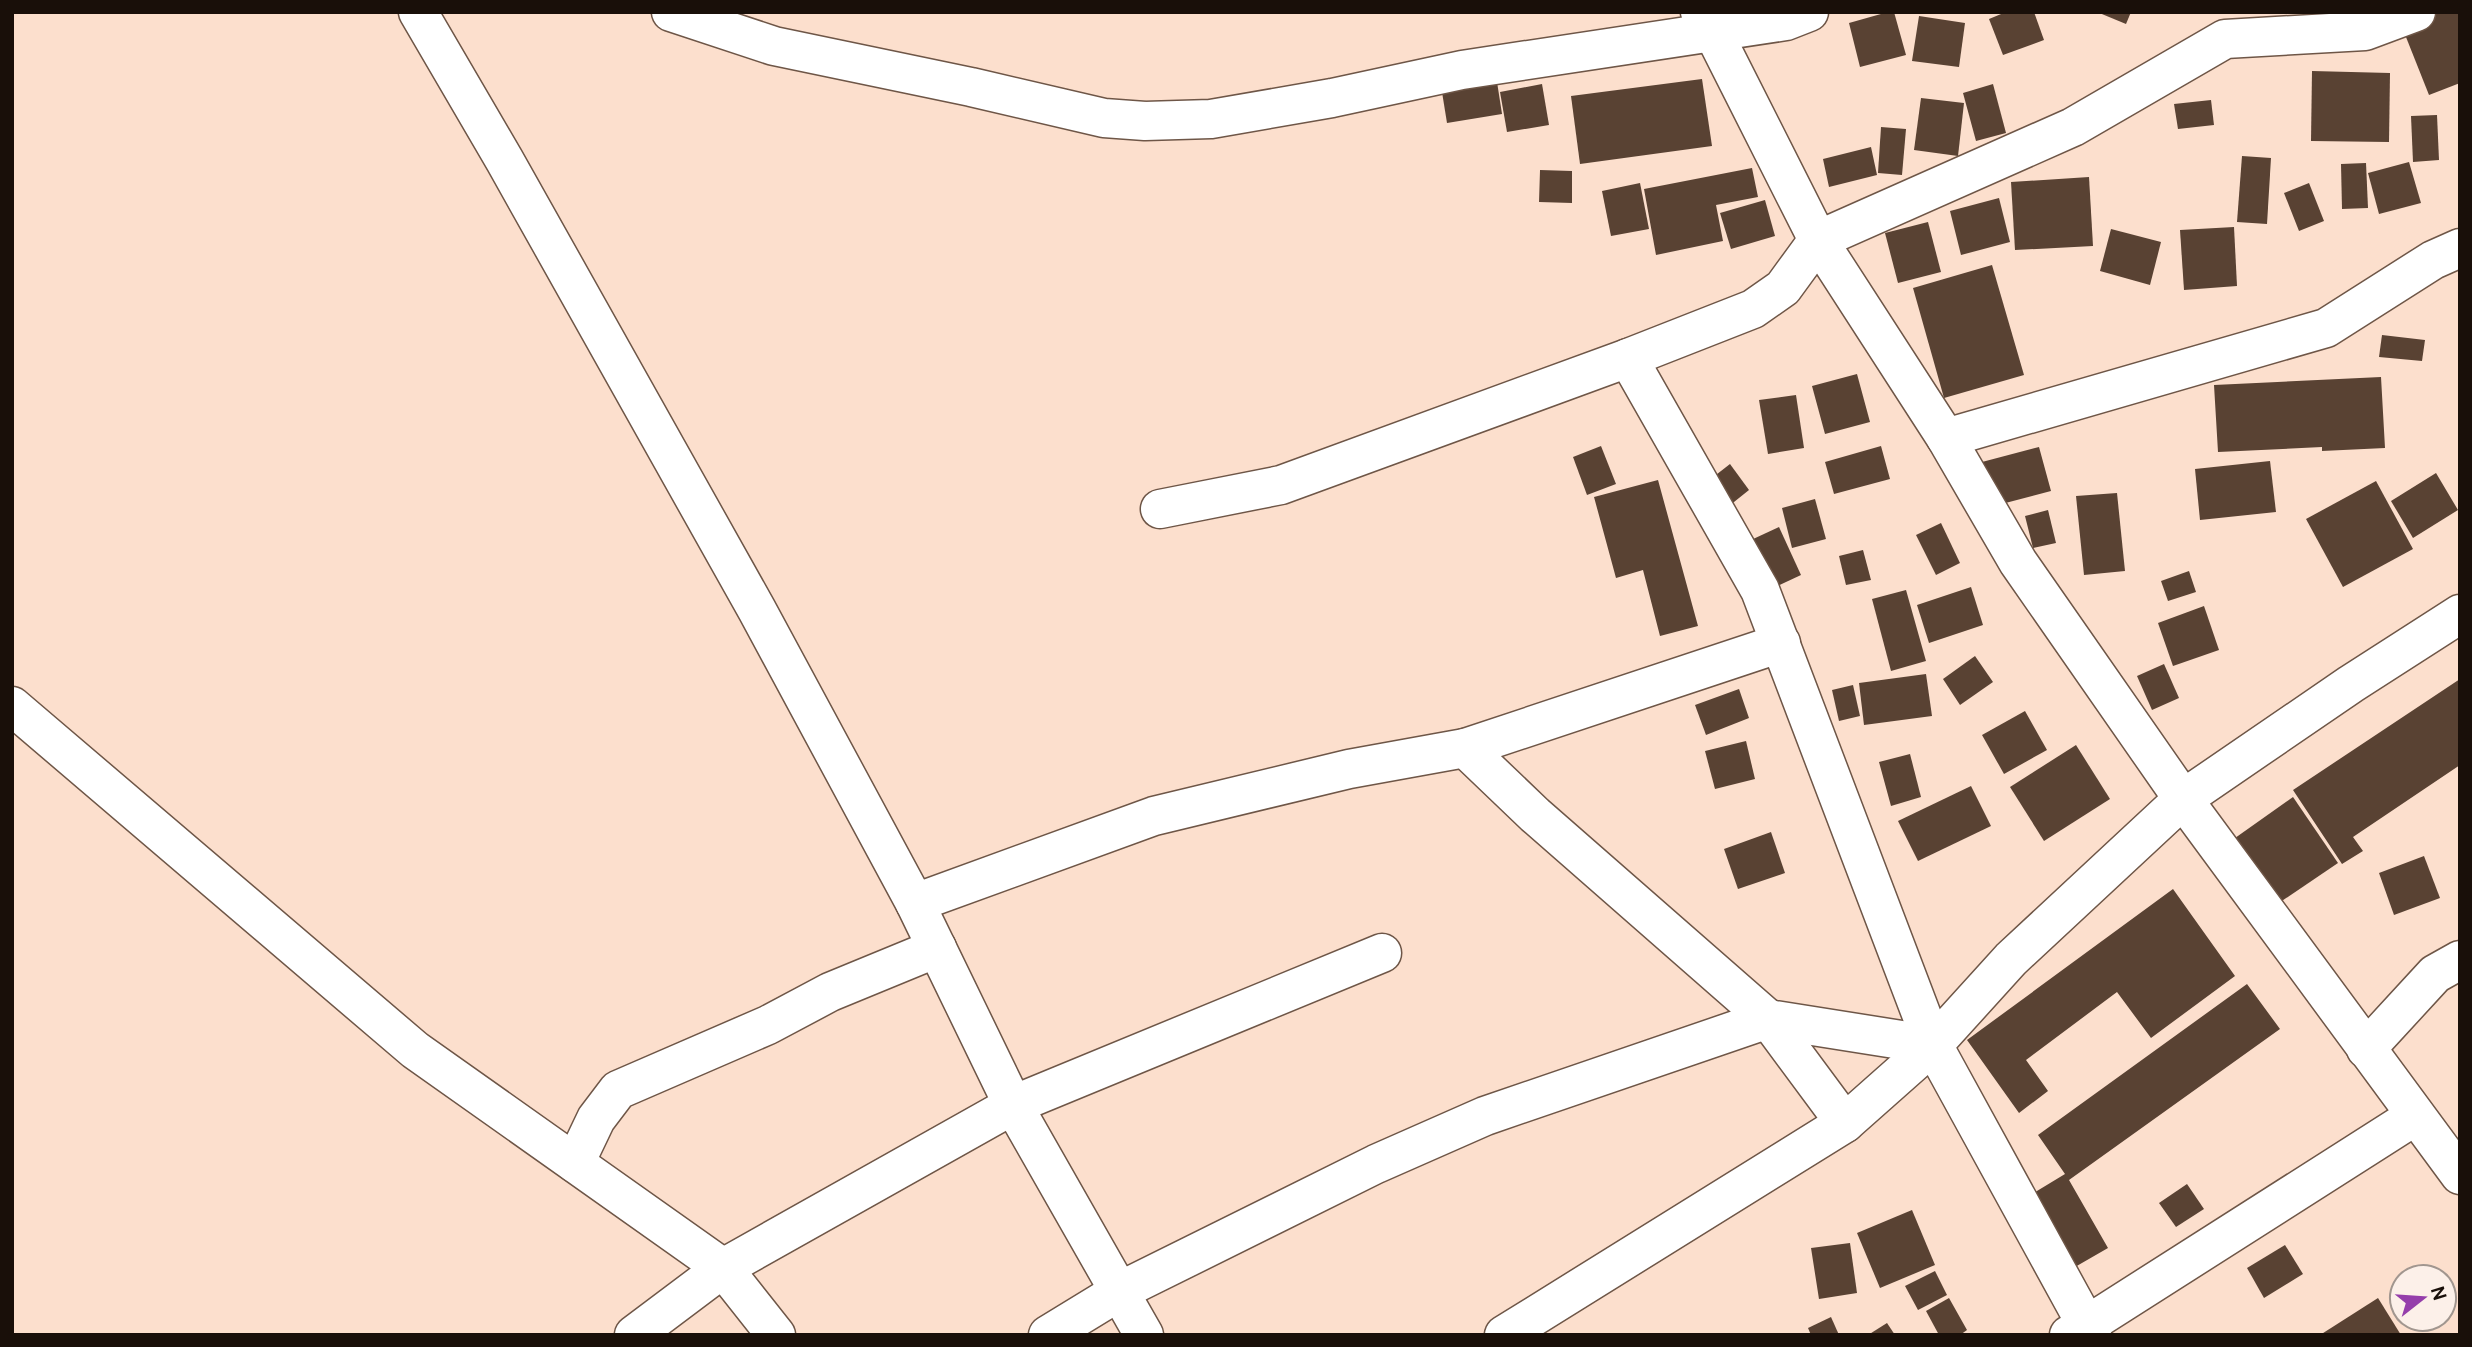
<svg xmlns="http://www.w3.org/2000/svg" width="2472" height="1347" font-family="Cabin,sans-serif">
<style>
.building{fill:#594233}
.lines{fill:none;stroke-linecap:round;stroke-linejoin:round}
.minor-casing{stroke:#6e5647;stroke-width:41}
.minor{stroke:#fff;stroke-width:38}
</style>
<rect width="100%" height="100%" fill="#fcdfcd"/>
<g class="building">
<path d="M1888,12H1894L1906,55L1860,67L1849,23Z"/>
<path d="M2006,12H2034L2044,40L2003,55L1989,19Z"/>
<path d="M2097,12H2131L2126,24Z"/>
<path d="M2440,12H2460V83L2429,95L2402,27Z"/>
<path d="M1919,16L1965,23L1959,67L1912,61Z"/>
<path d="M2312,71L2390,73L2389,142L2311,141Z"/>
<path d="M1702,79L1712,146L1580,164L1571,96Z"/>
<path d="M1497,82L1502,114L1447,123L1442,92Z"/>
<path d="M1542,84L1549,125L1507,132L1500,92Z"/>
<path d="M1993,84L2006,133L1976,141L1963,93Z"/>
<path d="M1921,98L1964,103L1958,156L1914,150Z"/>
<path d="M2211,100L2214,125L2178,129L2174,104Z"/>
<path d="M2437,115L2439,160L2413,162L2411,116Z"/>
<path d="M1881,127L1906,129L1902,175L1878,173Z"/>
<path d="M1871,147L1877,175L1829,187L1823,159Z"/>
<path d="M2242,156L2271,158L2267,224L2237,222Z"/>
<path d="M2409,162L2421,203L2379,214L2368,173Z"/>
<path d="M2366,163L2368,208L2342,209L2341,164Z"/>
<path d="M1752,168L1758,197L1716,205L1723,241L1656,255L1644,189Z"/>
<path d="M1540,170L1572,171V203L1539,202Z"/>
<path d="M2089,177L2093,246L2015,250L2011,182Z"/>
<path d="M1640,183L1649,229L1611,236L1602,191Z"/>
<path d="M2309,183L2324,221L2299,231L2284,193Z"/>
<path d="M1999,198L2010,242L1961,255L1950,211Z"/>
<path d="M1765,200L1775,236L1731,249L1720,213Z"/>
<path d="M1928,222L1941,272L1898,283L1885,233Z"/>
<path d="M2234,227L2237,286L2184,290L2180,230Z"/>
<path d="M2111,229L2161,242L2150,285L2100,271Z"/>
<path d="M1992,265L2024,375L1944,398L1913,288Z"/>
<path d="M2382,335L2425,340L2422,361L2379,357Z"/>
<path d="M1857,374L1870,422L1825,434L1812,386Z"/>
<path d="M2381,377L2385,448L2322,451V447L2218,452L2214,385Z"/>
<path d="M1796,395L1804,448L1768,454L1759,400Z"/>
<path d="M1601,446L1616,484L1587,495L1573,457Z"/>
<path d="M1881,446L1890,479L1834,494L1825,462Z"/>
<path d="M2039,447L2051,491L1994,506L1982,462Z"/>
<path d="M2270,461L2276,512L2200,520L2195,469Z"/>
<path d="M1730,464L1749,490L1724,510L1703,485Z"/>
<path d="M2436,473L2458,510L2413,538L2391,501Z"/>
<path d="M1658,480L1698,626L1660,636L1643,570L1616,578L1594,497Z"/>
<path d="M2376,481L2413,549L2343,587L2306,519Z"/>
<path d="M2117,493L2125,571L2084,575L2076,496Z"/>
<path d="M1815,499L1826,539L1792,548L1782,508Z"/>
<path d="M2048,510L2056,543L2033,548L2025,516Z"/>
<path d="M1941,523L1960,563L1936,575L1916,535Z"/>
<path d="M1779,527L1801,575L1773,588L1751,540Z"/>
<path d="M1863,550L1871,580L1846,585L1839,556Z"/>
<path d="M2189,571L2196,592L2168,601L2161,581Z"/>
<path d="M1971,587L1983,625L1929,643L1917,605Z"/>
<path d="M1906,590L1926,661L1891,671L1872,599Z"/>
<path d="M2204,606L2219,650L2173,666L2158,623Z"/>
<path d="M1975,656L1993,682L1960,705L1943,679Z"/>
<path d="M2164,664L2179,698L2152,710L2137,676Z"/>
<path d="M1926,674L1932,716L1864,725L1859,683Z"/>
<path d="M2460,679V765L2353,837L2363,851L2342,864L2293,790Z"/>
<path d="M1853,685L1860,716L1839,721L1832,690Z"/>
<path d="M1739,689L1749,718L1706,735L1695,705Z"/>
<path d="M2025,711L2047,750L2004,774L1982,735Z"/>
<path d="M1746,741L1755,779L1715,789L1705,751Z"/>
<path d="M2076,745L2110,799L2044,841L2010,787Z"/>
<path d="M1910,754L1921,797L1891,806L1879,762Z"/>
<path d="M1971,786L1991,826L1918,861L1898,821Z"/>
<path d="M2293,797L2338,863L2273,907L2228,843Z"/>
<path d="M1771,832L1785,873L1738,889L1724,849Z"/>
<path d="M2424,856L2440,898L2394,915L2379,873Z"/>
<path d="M2173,889L2235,976L2151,1038L2117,992L2026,1060L2048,1091L2019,1113L1967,1040Z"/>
<path d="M2247,984L2280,1029L2069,1180L2108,1248L2075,1267L2032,1194L2065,1174L2038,1135Z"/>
<path d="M2187,1184L2204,1209L2176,1227L2159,1203Z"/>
<path d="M1912,1210L1935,1265L1880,1288L1857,1233Z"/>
<path d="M1850,1243L1857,1293L1819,1299L1811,1248Z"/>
<path d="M2285,1245L2303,1274L2264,1298L2247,1268Z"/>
<path d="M1935,1271L1947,1295L1918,1310L1905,1286Z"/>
<path d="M1949,1298L1967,1330L1960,1335H1939L1926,1311Z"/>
<path d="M2378,1298L2401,1335H2320Z"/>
<path d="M1831,1317L1839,1335H1811L1808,1328Z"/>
<path d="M1887,1323L1895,1335H1868Z"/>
</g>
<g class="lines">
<defs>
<g id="minor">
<path d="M418,12L505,161L757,610L915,903L1013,1105L1144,1335"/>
<path d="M671,12L774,46L971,87L1104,118L1145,121L1211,119L1332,98L1462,70L1786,21L1809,12"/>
<path d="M1700,12L1713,32L1818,240L1946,438L2018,562L2183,799L2460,1175"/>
<path d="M1946,438L2326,328L2433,260L2460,248"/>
<path d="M1160,509L1281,485L1628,358"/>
<path d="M12,706L415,1050L723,1268L776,1335"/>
<path d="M1465,748L1781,643"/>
<path d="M915,903L1154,816L1349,769L1465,748L1535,815L1768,1019L1845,1123"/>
<path d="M2366,1049L2435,974L2460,960"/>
<path d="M575,1163L596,1119L618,1090L768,1025L830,992L937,948"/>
<path d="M634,1335L723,1268L1013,1105L1382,953"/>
<path d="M1048,1335L1120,1291L1376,1164L1485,1116L1768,1019L1933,1045"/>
<path d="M1504,1335L1845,1123L1933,1045L2011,959L2183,799L2351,684L2460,614"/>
<path d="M2069,1335L2087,1325L2415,1116"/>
<path d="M2092,1335L1933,1045L1760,590L1628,358L1753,309L1783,288L1818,240L2073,127L2225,39L2365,31L2416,12"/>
</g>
</defs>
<use href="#minor" class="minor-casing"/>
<use href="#minor" class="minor"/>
</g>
<rect width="2472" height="1347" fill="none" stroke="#190f09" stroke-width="28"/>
<g transform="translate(2423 1298) rotate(73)"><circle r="33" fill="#fcf0e9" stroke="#a1968f" stroke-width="2"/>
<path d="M0-5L12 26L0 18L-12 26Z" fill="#953eab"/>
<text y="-10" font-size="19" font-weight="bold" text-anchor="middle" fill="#190f09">N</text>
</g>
</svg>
